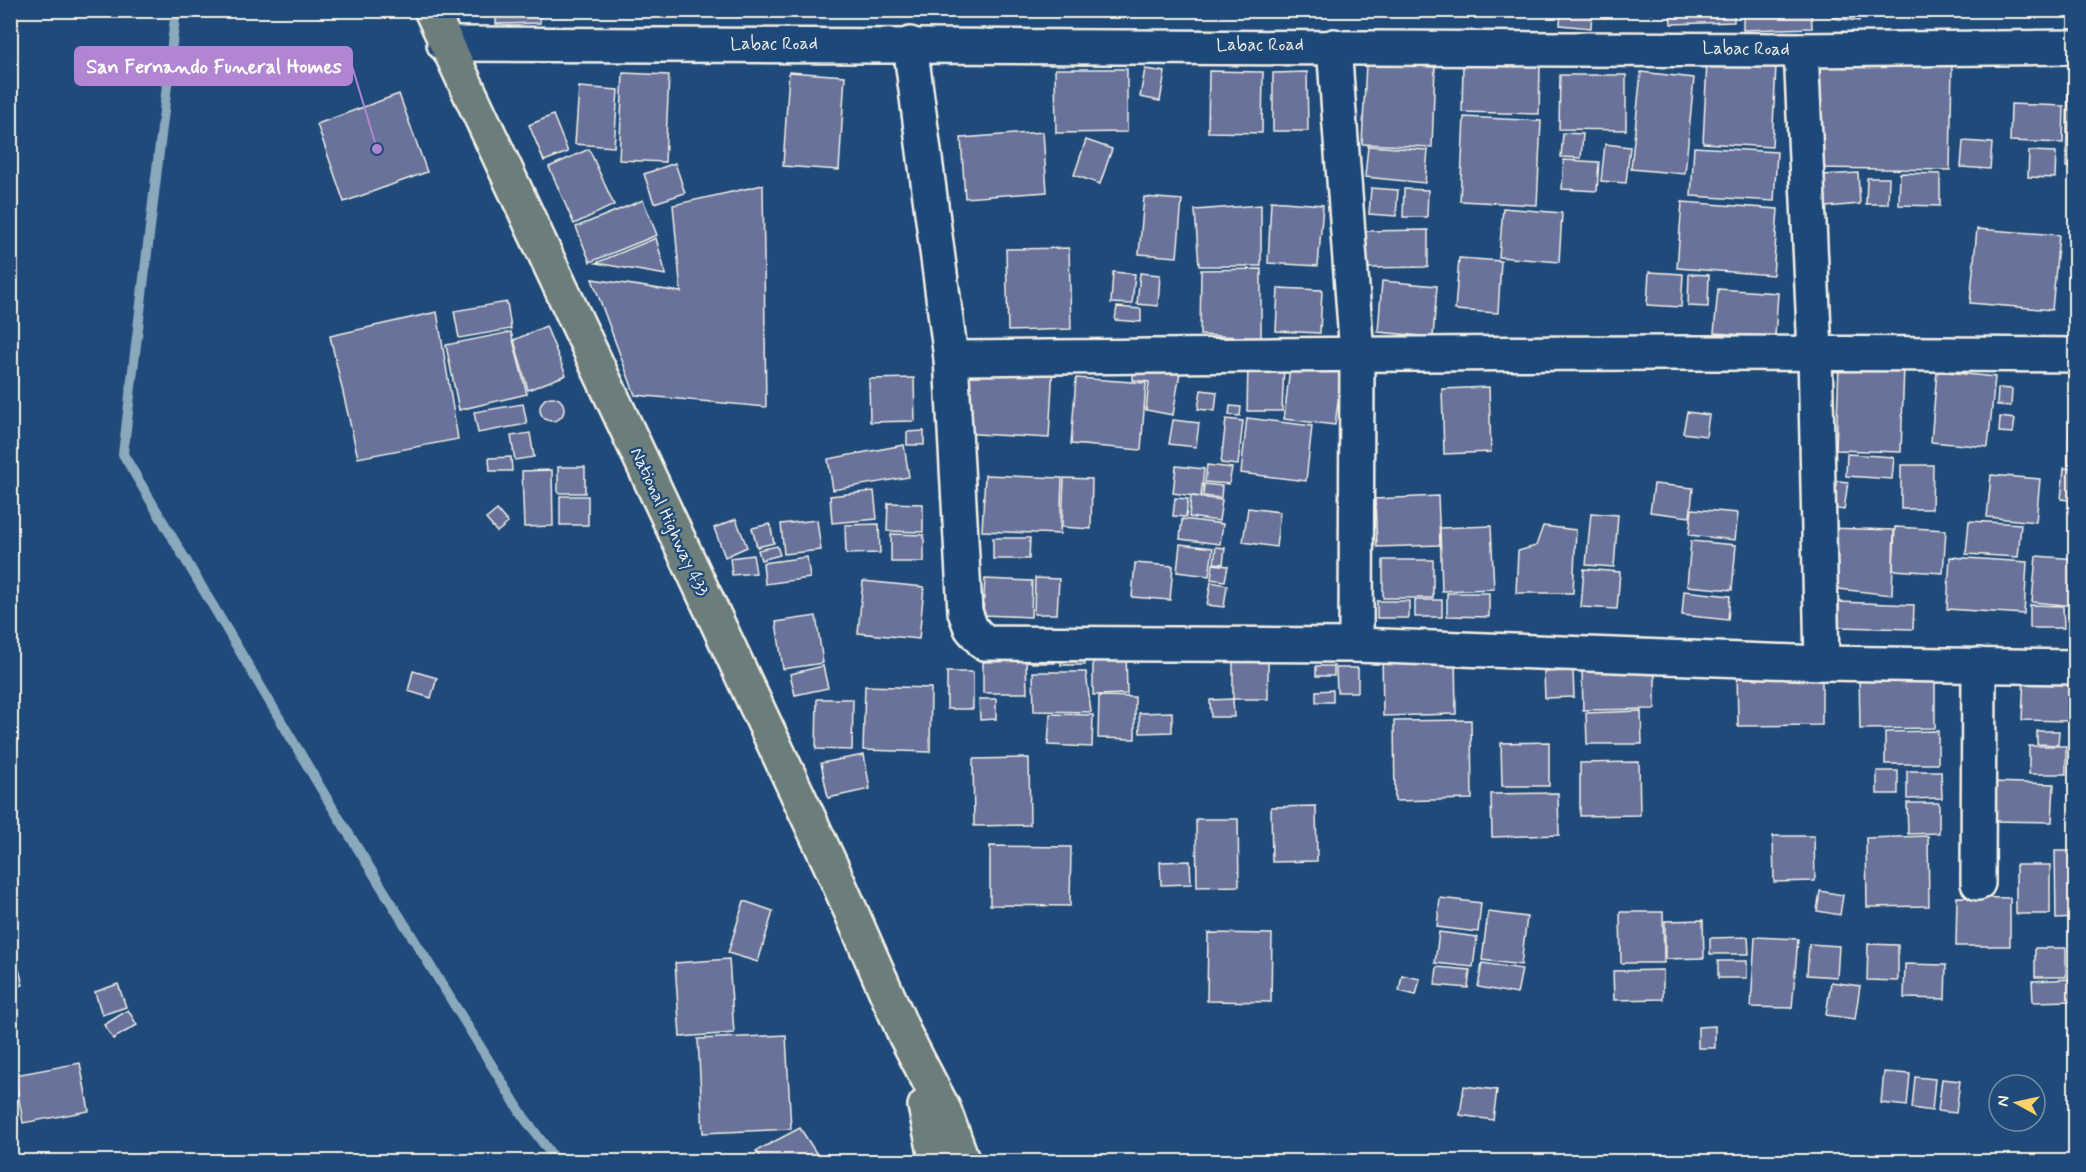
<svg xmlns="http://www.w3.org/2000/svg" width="2086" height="1172" font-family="Mynerve,sans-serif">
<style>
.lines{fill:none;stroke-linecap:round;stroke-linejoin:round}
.stream{stroke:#8aa9bd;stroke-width:10}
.building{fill:#69729a;stroke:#f4f1e8;stroke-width:1.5}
.minor-casing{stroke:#f4f1e8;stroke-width:38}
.major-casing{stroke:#f4f1e8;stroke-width:38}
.minor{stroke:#1f4a7a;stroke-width:33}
.major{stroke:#6c7e7c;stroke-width:33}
.labels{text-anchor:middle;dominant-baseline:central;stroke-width:4.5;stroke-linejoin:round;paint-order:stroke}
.street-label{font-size:18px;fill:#f4f1e8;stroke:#1f4a7a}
.leader{fill:none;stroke:#b185d1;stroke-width:2}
.callout-dot{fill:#b185d1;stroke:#1f4a7a;stroke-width:2}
.callout{fill:#b185d1;stroke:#b185d1;stroke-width:2}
.callout-label{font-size:20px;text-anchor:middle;font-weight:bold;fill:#fff}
</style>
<rect width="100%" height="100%" fill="#1f4a7a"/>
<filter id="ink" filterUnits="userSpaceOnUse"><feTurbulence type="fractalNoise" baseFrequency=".0167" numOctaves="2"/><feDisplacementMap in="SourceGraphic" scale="12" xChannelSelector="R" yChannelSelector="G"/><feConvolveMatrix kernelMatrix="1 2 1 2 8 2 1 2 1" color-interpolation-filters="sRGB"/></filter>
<g filter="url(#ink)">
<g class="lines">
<path class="stream" d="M176,10L123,454L326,797L523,1116L557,1162"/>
</g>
<g class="building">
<path d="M496,10H540V23L496,24Z"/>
<path d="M691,10H749V17L691,12Z"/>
<path d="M1094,10H1137L1136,15Z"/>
<rect x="1385" y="10" width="83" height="6"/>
<path d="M1561,10H1592L1591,28L1560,25Z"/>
<rect x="1625" y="10" width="42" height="3"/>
<path d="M1670,10H1734V22L1671,24Z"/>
<path d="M1743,10H1811L1812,28L1743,30Z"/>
<path d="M1833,10H1860L1859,21L1832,18Z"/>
<path d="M1707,62L1776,65L1772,147L1703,143Z"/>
<path d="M1366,63L1435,67L1432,147L1362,144Z"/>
<path d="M1463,64L1540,66L1539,114L1462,112Z"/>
<path d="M1819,64L1952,66L1950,170L1817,168Z"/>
<path d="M1055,69H1127V132L1056,133Z"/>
<path d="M1145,69L1165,72L1160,101L1140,97Z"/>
<path d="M1209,71L1263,72L1262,133L1208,132Z"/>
<path d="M789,72L845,76L839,170L783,166Z"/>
<path d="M1307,72L1308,131H1273V73Z"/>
<path d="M1641,72L1694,78L1685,174L1631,169Z"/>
<path d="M623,73L669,75L665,162L619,160Z"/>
<path d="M1560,75H1626V130L1559,129Z"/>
<path d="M579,87L618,90L614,147L575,144Z"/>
<path d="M2068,89H2076V167H2066Z"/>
<path d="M399,94L427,172L344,202L317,124Z"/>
<path d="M2011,104L2064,106L2063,143L2010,141Z"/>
<path d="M553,115L568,152L544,161L529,125Z"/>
<path d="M1464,117L1541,121L1537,205L1460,201Z"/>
<path d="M1043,132L1047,192L965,198L961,138Z"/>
<path d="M1563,133L1583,134L1581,158L1561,157Z"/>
<path d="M1086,140L1112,149L1100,184L1074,175Z"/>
<path d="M1963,141L1992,143L1990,169L1961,167Z"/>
<path d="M1605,144L1630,147L1626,183L1601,181Z"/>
<path d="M1368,146L1428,150L1425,183L1365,177Z"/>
<path d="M1694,147L1777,152L1774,201L1691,196Z"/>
<path d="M589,149L614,205L574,224L549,167Z"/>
<path d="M2029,151L2056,152L2055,178L2028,177Z"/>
<path d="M1564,160L1599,162L1597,191L1562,189Z"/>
<path d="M675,163L685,193L654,203L644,174Z"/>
<path d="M1858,173L1860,204L1826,207L1824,175Z"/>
<path d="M1900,173L1940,174V206L1899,205Z"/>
<path d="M1867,178H1889L1888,204H1866Z"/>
<path d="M763,185L766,407L635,395L592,279L681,292L673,205Z"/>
<path d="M1371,188L1398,190L1396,216L1369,214Z"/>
<path d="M1404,189L1428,190L1427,217H1403Z"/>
<path d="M1144,197L1182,200L1177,257L1139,254Z"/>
<path d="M643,200L657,235L590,262L576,227Z"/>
<path d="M1271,201L1323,205L1318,266L1268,263Z"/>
<path d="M1682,202L1778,209L1773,275L1677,268Z"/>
<path d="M1261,205V266H1199L1195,210Z"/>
<path d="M1503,208L1562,213L1559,262L1499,257Z"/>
<path d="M1977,229L2059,235L2052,310L1970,303Z"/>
<path d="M1428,230V267L1365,268V231Z"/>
<path d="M656,238L666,275L596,263Z"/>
<path d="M1069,248L1071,329L1008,331L1006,249Z"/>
<path d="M1459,258L1501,261L1498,313L1455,310Z"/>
<path d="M1261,269V338L1200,335L1201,270Z"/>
<path d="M1113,272L1135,274L1132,304L1111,303Z"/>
<path d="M1649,272L1683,274L1681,307L1647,305Z"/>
<path d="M1140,273L1160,275L1158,306L1137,304Z"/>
<path d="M1689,274L1709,275L1708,307L1688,306Z"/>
<path d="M1382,281L1437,286L1433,337L1378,332Z"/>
<path d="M1278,288L1322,290L1320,333L1276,331Z"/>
<path d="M1718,289L1778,293L1775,337L1714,333Z"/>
<path d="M507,302L511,329L459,338L454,311Z"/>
<path d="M1117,307L1141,309V322L1115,320Z"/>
<path d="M437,312L458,439L358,458L330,336Z"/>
<path d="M546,326L566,375L528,390L514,340Z"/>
<path d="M511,332L527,394L459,410L446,345Z"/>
<path d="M1134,358L1181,366L1173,415L1146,410L1149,382L1133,380Z"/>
<path d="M1291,358L1343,364L1335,425L1284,419Z"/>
<path d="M963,360L1053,365L1049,438L959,433Z"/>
<path d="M1248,363L1284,364L1282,411H1247Z"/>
<path d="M1839,364L1904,366L1901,452L1836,450Z"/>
<path d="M1937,371L1995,377L1988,447L1931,442Z"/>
<path d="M914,378L915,421L870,422L869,379Z"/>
<path d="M1076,378L1146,383L1141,450L1071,444Z"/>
<path d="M2070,385H2076V465H2068Z"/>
<path d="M1489,387L1491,452L1444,454L1442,389Z"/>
<path d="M1998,388L2012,389L2011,406L1997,405Z"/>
<path d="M1201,390L1217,392L1215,411L1198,409Z"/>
<circle cx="552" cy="409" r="12"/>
<path d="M523,404L527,424L478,433L474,412Z"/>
<path d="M1230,406L1241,407L1240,416L1229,415Z"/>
<path d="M1687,412L1709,415L1706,436L1683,433Z"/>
<path d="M2000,417L2015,419L2013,433L1999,432Z"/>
<path d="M1247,418L1312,426L1306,481L1241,473Z"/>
<path d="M1226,419L1243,421L1238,465L1221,463Z"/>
<path d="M1173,420L1199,423L1196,447L1169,444Z"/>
<path d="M924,431V445H907V432Z"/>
<path d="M530,433L534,457L515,460L511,436Z"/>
<path d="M904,445L909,477L833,490L828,459Z"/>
<path d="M1847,454L1894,457L1892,479L1846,476Z"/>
<path d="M511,457L512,471H490L489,458Z"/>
<path d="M1207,465L1232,468L1229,484L1205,482Z"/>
<path d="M1901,465H1933L1932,509H1901Z"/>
<path d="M1176,466L1204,469L1201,497L1173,493Z"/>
<rect x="558" y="467" width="27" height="26"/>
<path d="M2064,468L2076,469V501L2061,499Z"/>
<path d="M552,470L553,526L524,527L522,471Z"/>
<path d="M985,475L1062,478L1060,534L982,531Z"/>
<path d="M1991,475L2040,479L2036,522L1987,517Z"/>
<path d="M1064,478L1092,479L1091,529L1062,527Z"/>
<path d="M1829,480L1848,482L1844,510L1825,507Z"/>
<path d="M1204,484L1222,486L1221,498L1203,496Z"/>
<path d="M1654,484L1693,488L1690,517L1650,512Z"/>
<path d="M874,491L877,519L832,523L830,496Z"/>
<rect x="560" y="496" width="28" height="29"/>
<path d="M1191,496L1222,500L1219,521L1189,517Z"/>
<path d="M1438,496L1440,545L1377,547L1375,499Z"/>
<path d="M1175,498L1188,499L1186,517L1173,516Z"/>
<path d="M888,503L923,504V532L887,531Z"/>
<path d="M1248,508L1280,512L1276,547L1243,542Z"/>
<path d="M1692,509L1738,513L1735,540L1689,535Z"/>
<path d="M497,510L508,523L497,532L486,519Z"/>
<path d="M1591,513L1618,515L1614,567L1586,565Z"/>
<path d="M736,519L747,547L725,557L714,528Z"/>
<path d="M1182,519L1223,524L1220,544L1180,539Z"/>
<path d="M817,520L821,550L784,554L781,524Z"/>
<path d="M1969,521L2021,524L2018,557L1966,554Z"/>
<path d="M770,524L774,543L757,547L752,528Z"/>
<path d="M879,524L880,553L846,554L845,525Z"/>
<path d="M1491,526L1494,589L1442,591L1440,528Z"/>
<path d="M1543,526L1576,530L1573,593H1516L1518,551L1536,546Z"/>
<path d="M1895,527L1946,530L1943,573L1893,570Z"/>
<path d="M1827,528L1894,530L1892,595L1830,588Z"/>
<path d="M891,534L924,535V562H891Z"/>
<path d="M993,538H1030L1029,559H993Z"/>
<path d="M1691,541L1736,545L1732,590L1687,586Z"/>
<path d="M1180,544L1213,548L1209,576L1177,572Z"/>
<path d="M777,546L780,555L761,560L758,550Z"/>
<path d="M1216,547L1225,548L1223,564L1214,563Z"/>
<path d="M753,555L756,573L732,575L730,558Z"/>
<path d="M2036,556L2076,559V606L2032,602Z"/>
<path d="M807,557L810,578L765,584L763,563Z"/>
<path d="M1950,557L2027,562L2024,614L1947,609Z"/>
<rect x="1383" y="560" width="50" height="38"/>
<path d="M1135,563L1173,566L1170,600L1132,597Z"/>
<path d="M1213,564L1228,566L1225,581L1211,579Z"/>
<path d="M1584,569L1620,572L1617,609L1581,607Z"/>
<path d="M1035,578L1059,579L1057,614H1034Z"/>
<path d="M985,579L1032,581L1031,617L983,615Z"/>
<path d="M863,581L924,587L919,639L858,633Z"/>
<path d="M1211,582L1227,585L1224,607L1207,605Z"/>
<path d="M1684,591L1730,596L1728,620L1682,615Z"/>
<path d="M1447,593H1489V617L1447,616Z"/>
<rect x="1415" y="600" width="27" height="17"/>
<rect x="1377" y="601" width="32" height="17"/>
<path d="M1839,602L1914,605L1913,629L1839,627Z"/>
<path d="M2030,605L2063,606L2064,628H2030Z"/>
<path d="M816,616L823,663L783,669L776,622Z"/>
<path d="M1061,645H1084L1085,665H1061Z"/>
<rect x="1032" y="646" width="23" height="17"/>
<path d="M1093,651H1126L1127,694L1093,695Z"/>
<path d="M1455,652L1456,714L1383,716L1382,653Z"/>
<rect x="1233" y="660" width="35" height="39"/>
<path d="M1026,661L1027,693H983V662Z"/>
<path d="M823,666L828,688L795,695L790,674Z"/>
<rect x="1316" y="666" width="18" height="10"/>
<path d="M1336,668H1358V692H1337Z"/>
<path d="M1822,668V725L1738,726L1737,669Z"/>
<path d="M1655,670V709L1583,710L1582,671Z"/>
<path d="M1935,670V728L1860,729L1859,671Z"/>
<path d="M413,671L437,678L431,698L408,691Z"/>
<path d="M1573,671L1574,697L1545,698L1544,672Z"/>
<rect x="947" y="672" width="26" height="37"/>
<path d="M1033,672H1086L1091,712L1034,711Z"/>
<path d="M2024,673L2070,675L2067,721L2022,720Z"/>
<path d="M865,686L931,688L930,752L863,750Z"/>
<path d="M1333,690V702H1316V691Z"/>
<path d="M1099,696L1135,697V739L1098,738Z"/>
<path d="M817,699H853L852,750L816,749Z"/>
<path d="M979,699H996V719L980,720Z"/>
<path d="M1233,699L1234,717H1211L1210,700Z"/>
<path d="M1641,711L1642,744H1587L1586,713Z"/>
<path d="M1172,712V732L1140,733L1139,713Z"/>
<path d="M1050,714L1093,715L1092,747L1048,745Z"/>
<path d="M1471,720L1472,799L1395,801L1394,721Z"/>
<path d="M1938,731V764H1885V732Z"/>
<path d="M2037,731H2059L2058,745L2037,744Z"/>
<path d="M1549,742V786H1502L1501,743Z"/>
<rect x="2029" y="746" width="37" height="28"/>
<path d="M864,755L870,789L828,798L821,763Z"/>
<path d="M1029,758L1030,825L974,826L973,759Z"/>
<path d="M1639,762L1640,815L1580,816V763Z"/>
<rect x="1877" y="771" width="21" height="23"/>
<path d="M1907,771H1941L1942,798L1907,799Z"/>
<path d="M1990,782L2054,784L2052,822L1989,821Z"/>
<path d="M1558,793L1559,835L1492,837L1491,794Z"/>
<path d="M1907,803H1939V833L1908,834Z"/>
<path d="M1316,806L1317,861L1272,862L1271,807Z"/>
<path d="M1196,819H1238L1239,886L1197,887Z"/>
<path d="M1773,836H1814L1815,881L1774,882Z"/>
<path d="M1928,836L1929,906L1867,907L1866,838Z"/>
<path d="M990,846L1071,847L1070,906L990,905Z"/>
<path d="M2055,851H2076V918L2056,919Z"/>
<path d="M1190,861L1191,884L1161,885L1160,862Z"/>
<rect x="2016" y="865" width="34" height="49"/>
<path d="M1820,891L1843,895L1840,915L1817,911Z"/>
<path d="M1957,897L2010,898V946H1956Z"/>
<path d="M1440,898L1481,903L1478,932L1437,927Z"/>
<path d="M744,901L773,911L758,962L728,953Z"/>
<path d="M1488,912L1527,917L1521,965L1482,960Z"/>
<path d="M1620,912H1663L1664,963H1621Z"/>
<path d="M1703,920L1704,958L1665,959V921Z"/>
<path d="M1439,932L1477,937L1473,967L1435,963Z"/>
<path d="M1208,933L1272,934L1271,1002L1207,1001Z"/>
<path d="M10,934L23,985L10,988Z"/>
<path d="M1748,937L1749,954H1710V938Z"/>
<path d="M1755,937L1798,939L1792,1008L1751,1007Z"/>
<path d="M1809,944L1839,946L1837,977L1807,975Z"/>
<path d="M1868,944L1898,945V981L1867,980Z"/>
<rect x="2035" y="948" width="31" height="29"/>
<path d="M729,959L734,1033L680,1037L675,963Z"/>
<rect x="1718" y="961" width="29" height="17"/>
<path d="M1482,963L1522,969L1517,994L1478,987Z"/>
<path d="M1905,964L1946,965L1945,999L1904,998Z"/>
<path d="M1437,967L1470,970L1468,988L1435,985Z"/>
<path d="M1663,970V999L1614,1000L1613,971Z"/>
<path d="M1402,975L1420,979L1416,995L1399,991Z"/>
<path d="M2071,979L2072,1001L2033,1002L2032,981Z"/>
<path d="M1831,982L1860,986L1855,1019L1826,1015Z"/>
<path d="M118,984L126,1007L102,1015L95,992Z"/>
<path d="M128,1010L137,1025L113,1039L104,1025Z"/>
<path d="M1715,1026V1048H1698V1027Z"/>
<path d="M786,1035L791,1129L703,1133L698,1039Z"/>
<path d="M80,1063L89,1111L23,1123L15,1075Z"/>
<path d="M1884,1072L1910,1074L1907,1106L1881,1103Z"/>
<path d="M1915,1077L1935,1079L1932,1111L1912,1108Z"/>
<path d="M1942,1079L1960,1081L1956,1113L1938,1111Z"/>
<path d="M1464,1086L1497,1090L1493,1120L1460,1115Z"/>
<path d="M800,1128L822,1162H764L756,1151Z"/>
</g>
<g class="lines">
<defs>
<g id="minor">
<path d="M444,44L1801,50L2076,47"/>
<path d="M910,44L951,358L965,612L971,628L984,643L1356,645L1822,663L2076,667"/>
<path d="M1334,46L1357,354L1356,645"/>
<path d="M1801,50L1815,352L1822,663"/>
<path d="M951,358C1326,354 1700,351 2076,355"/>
<path d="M1978,883L1979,665"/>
</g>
<g id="major">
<path d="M431,10L832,868L905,1035L944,1110L963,1162"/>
<path d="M925,1106L937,1162"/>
</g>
</defs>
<use href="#minor" class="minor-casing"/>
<use href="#major" class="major-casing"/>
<use href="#minor" class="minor"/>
<use href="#major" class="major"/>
</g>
</g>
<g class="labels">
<g class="street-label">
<text x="774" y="44">Labac Road</text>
<text x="1260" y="45">Labac Road</text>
<text transform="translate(1746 49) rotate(1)">Labac Road</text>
<text transform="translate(669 522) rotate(65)">National Highway 433</text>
</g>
</g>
<path class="leader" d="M377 149L352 66"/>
<circle class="callout-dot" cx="377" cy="149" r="6"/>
<rect class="callout" x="75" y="47" width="277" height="38" rx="6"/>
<g class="callout-label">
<text x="214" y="73">San Fernando Funeral Homes</text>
</g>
<rect width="2086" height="1172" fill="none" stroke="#1f4a7a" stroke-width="36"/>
<rect x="18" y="18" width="2050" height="1136" fill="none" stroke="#f4f1e8" stroke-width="2" filter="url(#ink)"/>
<g transform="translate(2017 1103) rotate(278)"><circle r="28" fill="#1f4a7a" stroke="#748da6" stroke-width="1.5"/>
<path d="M0-4.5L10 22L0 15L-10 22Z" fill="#ffd166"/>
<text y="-9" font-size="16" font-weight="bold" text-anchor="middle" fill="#f4f1e8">N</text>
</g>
</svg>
